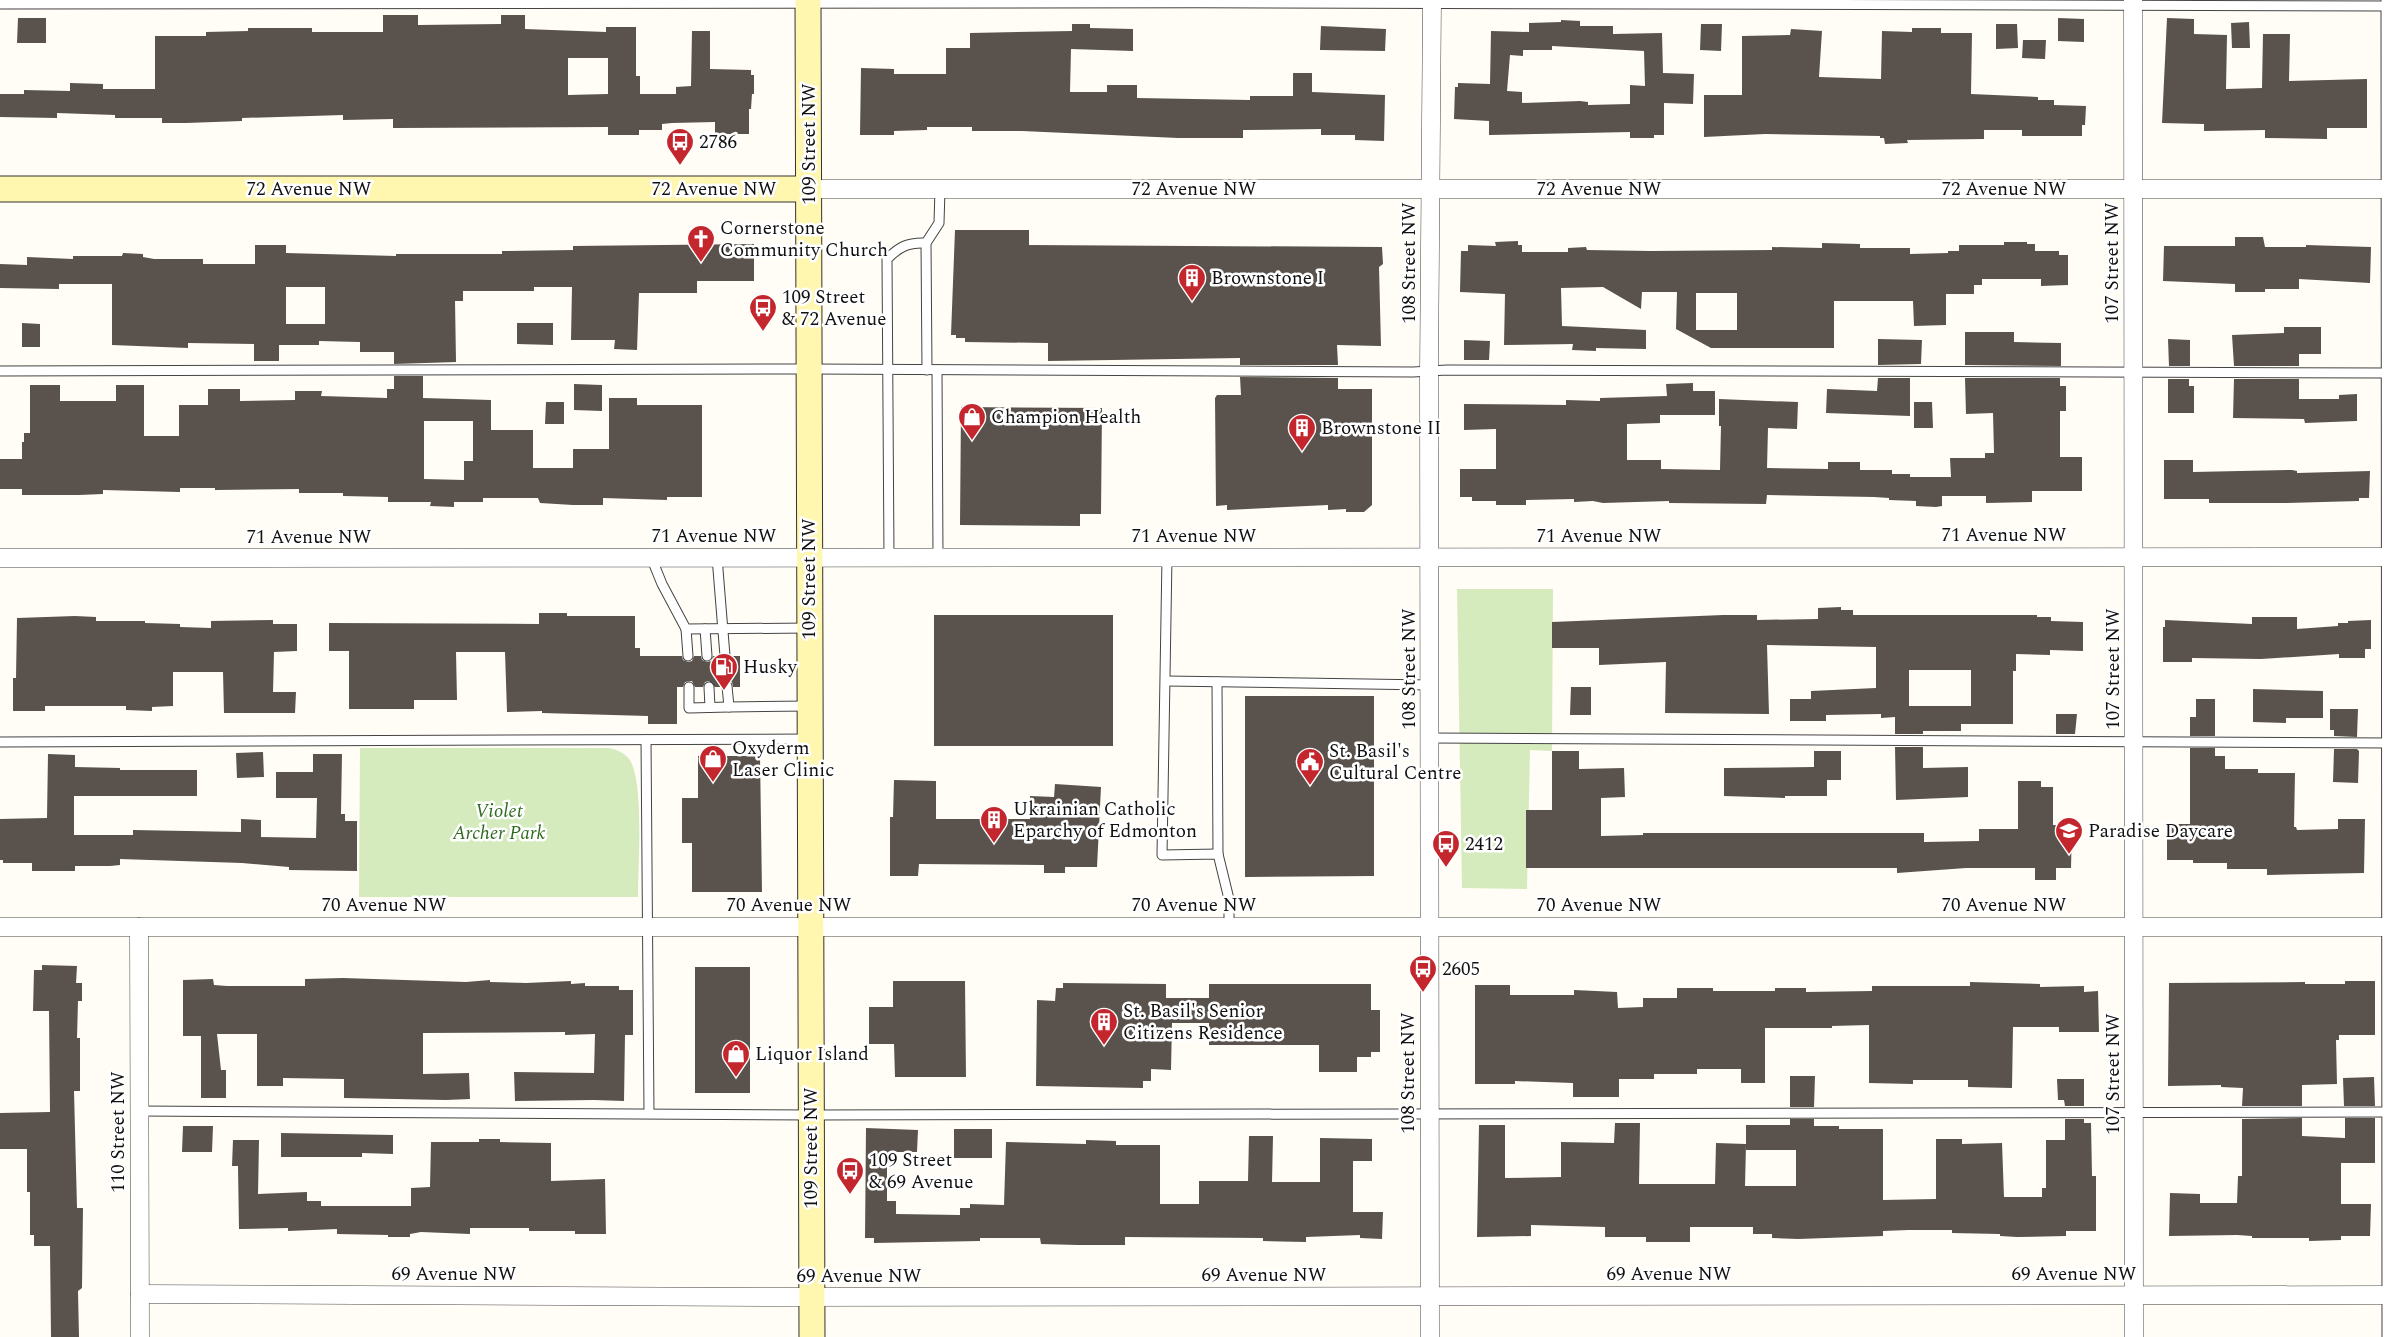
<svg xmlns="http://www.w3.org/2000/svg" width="2388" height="1337" font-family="Spectral,serif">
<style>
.green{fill:#d5ebbd}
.building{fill:#5a524d;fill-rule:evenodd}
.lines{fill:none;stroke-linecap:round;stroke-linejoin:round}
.lane-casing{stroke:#444;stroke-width:11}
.street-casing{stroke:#444;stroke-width:19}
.secondary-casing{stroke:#333;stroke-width:27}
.lane{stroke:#fff;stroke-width:9}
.street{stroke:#fff;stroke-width:18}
.secondary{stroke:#fff6b0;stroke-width:25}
.labels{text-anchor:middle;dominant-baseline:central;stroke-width:5;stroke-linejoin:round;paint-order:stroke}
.poi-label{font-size:19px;fill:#111;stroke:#fff;text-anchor:start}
.street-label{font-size:19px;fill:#111;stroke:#fff}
.park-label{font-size:19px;font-style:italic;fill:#2f6b1f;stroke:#fff}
</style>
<rect width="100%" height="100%" fill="#fffdf5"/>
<g class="green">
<path d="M1457,589H1553L1552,751L1530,750L1527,889L1462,888Z"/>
<path d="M360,748H609C618,750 626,753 631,762C644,788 638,864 638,897H359Z"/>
</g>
<g class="building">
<path d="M383,15H418V25L501,24V15H525V29L606,32V27H636V76H640V94H676V87L691,86L692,31H710V69L751,70V75H754V94H752L751,109H749V134H715V122L672,123L662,124V130H639V135H608V127L393,128V119L343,120V115L242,118V121L186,123H162V118H115V115L57,113V118L0,117V94H24V90L70,91V83L103,84V89H155V36H206V32L248,31V28H312V32H383ZM568,58H608V94L568,95Z"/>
<path d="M18,18H46V43H17Z"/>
<path d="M2058,18L2084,19V42L2058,41Z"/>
<path d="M2167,18L2194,19V34L2227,35L2226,89L2262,88L2263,34H2290L2289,81L2367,79V128H2327V139L2265,138V130L2204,131V124L2162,123Z"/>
<path d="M1561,20L1580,21V26H1613V34L1662,33L1663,73L1694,74L1693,104L1664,103V135H1654V138H1630V132L1489,135V121L1454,119L1455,87H1458V83L1490,84L1491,31L1529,32V23L1561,22ZM1552,46L1644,51L1645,86L1630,85V104L1588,105V102L1580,101L1522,103V92L1507,91L1510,55L1523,56V50H1552Z"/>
<path d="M2249,22L2250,48H2232L2231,23Z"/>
<path d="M1072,24H1090V28L1133,29V51L1071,49L1070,92H1107V85H1137V98L1250,100V96H1293V73H1312V92L1385,95L1384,141L1355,140V135H1321V129L1243,130V138H1178L1022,131H972V127H927V130L894,131V135H860L861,68L894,69V74H946V48H970V33L1072,31Z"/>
<path d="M1701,24H1722L1721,51L1700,50Z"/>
<path d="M1996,24H2017L2018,48L1996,49Z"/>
<path d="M1321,26L1386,29L1385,51L1320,50Z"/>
<path d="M1912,28H1941V33H1972L1971,94L2038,97V100H2054V105L2086,106L2085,125H2082V136H2022V130H1984V139L1907,140L1908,143L1885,144L1884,138H1880V136L1765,134L1704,137V95H1742V36L1790,35L1791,29L1822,31L1819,77L1881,79L1882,31L1912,32Z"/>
<path d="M2023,40H2046L2045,59L2022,58Z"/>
<path d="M955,230H1029V245L1382,247L1383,264L1379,267L1381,346L1337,345L1338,365H1240V358L1048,361V343L965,342V338H956V335H951Z"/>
<path d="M2235,237H2263L2265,247H2306V245L2371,247L2370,283L2299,279V289H2265V292H2235V284L2163,281L2164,246H2235Z"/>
<path d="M1518,241V245H1522V252H1568V248L1586,247L1587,250L1651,251L1772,250V247L1822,248V243L1860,244V248H1910V254L1948,253V251H1959V245H2004V242H2027V244H2035V251H2059V255H2068V285L2041,286V279H1982V285H1974V294H1946V325L1914,326L1913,301H1834V348H1711L1676,329L1677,292H1642L1641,309L1603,287L1561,288L1562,326L1646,330V349L1596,348V351L1572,350L1573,344L1504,345L1505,294L1460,292L1461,251H1468V245L1496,246L1495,242ZM1696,293H1737V330H1696Z"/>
<path d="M754,244V281H697V293H639L637,350L614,349L615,340H571L572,287H534V291H463V301H455L456,362L394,364V352H360V342L319,341V345H279V361H254V344L188,343V348L112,345V284H59V289L0,288V264L27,265V257L73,259V256H122L123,253L143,254V257L154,259H203V264H255V245H286V253L396,256V254H502V251L573,250V246ZM286,287H325V324H286Z"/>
<path d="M22,323L40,324V347H22Z"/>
<path d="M517,323H553V345L517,344Z"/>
<path d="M2284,327H2321V354H2299V366H2234L2232,335L2284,333Z"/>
<path d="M1965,332H2014V342L2061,343V366L1965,365Z"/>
<path d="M1878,339L1922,340L1921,364L1878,365Z"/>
<path d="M2168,339L2190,340V366H2169Z"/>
<path d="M1464,340L1490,341L1489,360H1464Z"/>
<path d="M394,376H423V398L491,400V430H533V468H573V449H609V398H637V405H702V497H667V500L603,498V505H573L540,503L538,498H483V502H454V507L430,506L431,502H388V497L343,496V493H299V489L215,490V488H180V492L103,490V494L79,495H22V489H0V459H22V442H24V433H30V385H60V401H116V385H144V436H179V405H208V389H240V401L295,400V391H322L321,396L387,398V389H394ZM424,421H473V461H464V480L424,479Z"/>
<path d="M1240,377L1338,378V389H1372V505L1364,512H1346V509L1328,510V505L1227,510V505L1216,506L1215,398L1217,395H1241Z"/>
<path d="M1878,378H1910V416L1826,413L1827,389L1877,391Z"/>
<path d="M1965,378H2060V386H2066V411H2060V457H2082V491H2032V502L1986,503V496H1942V506L1936,507L1916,506V501L1889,500V498L1874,497L1767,495L1766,504L1669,503V501L1603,503L1593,501L1574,502V499L1526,500V505H1496V501H1472V497H1460V469H1496V429L1464,430V404L1566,405V400L1600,401V398L1667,396L1666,384L1693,383V391H1715V415H1660V423L1627,424V460H1661V469L1720,470L1721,426H1719V399L1768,401L1798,402L1797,429L1768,428L1767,468L1828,469V462H1860V470H1892V474H1910V477H1951L1950,458H1985V453H1994L1993,413L1966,414Z"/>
<path d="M2168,379H2189V386H2194V413H2168Z"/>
<path d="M2234,379H2299V399H2339V395L2357,394V421L2305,423L2304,419L2233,418Z"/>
<path d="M574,384L602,385V411L574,410Z"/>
<path d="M546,402H564V424H545Z"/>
<path d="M1914,402H1932L1933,428H1914Z"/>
<path d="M961,407L1102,408L1101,514H1080V526L960,525Z"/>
<path d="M2164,460H2193V472L2292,470L2297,471V473L2370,471L2369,498H2359V501L2287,503H2209V499H2164Z"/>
<path d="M1841,607V610H1853V615H2037V617H2051V621L2083,622V651L2050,650V655L2016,654V671H2013V724H1961V731H1923V734H1895V717L1881,718V714L1826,715V721H1790V699H1811V691L1876,688V647L1767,645L1769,714L1665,713L1666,662L1599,665V648H1552V622L1723,615H1757V620L1818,619V608ZM1909,670H1971V706H1909Z"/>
<path d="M539,613H567V616H635V648H640V656H682L683,660L688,662L692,661L694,656H701L702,660L707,662L711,661L713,656H719L720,660L725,662L729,661L731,656H740V687H733L732,682L727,680L723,681L721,687H715L709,681L705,682L703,687H695L692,681L685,682L683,687H677V724H648V716L542,713V711L507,712L505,652H456L457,700H414V709H349V651H329V623L539,624Z"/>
<rect x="934" y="615" width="179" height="131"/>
<path d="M75,616L96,617V621H145V623L180,624V627L211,628V621L273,620V624H297V651L274,652L273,692H296L295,713H224L223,672H173V706L152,707V711L126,710V706H45V711H13V678H16L17,618Z"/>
<path d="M2252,617H2297V629L2338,626V623H2348V621L2371,620V649H2365V658H2339V654L2261,659L2192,658V662H2163V627H2165V620L2252,624Z"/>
<path d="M1571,687H1591V715H1570Z"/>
<path d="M2253,689L2323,691V718H2286V723L2253,722Z"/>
<path d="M1245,696H1374V876L1245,877Z"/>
<path d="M2196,699H2215V736H2190V717H2196Z"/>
<path d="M2330,709H2358L2357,737L2334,736V730H2330Z"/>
<path d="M2056,714H2077L2075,734H2056Z"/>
<path d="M1895,747H1923V768L1968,767V797L1896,800Z"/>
<path d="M2190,748H2215V756H2225V769H2258V773H2295L2294,827H2296L2297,830L2338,829V819H2365L2364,873L2267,875V869H2227V863H2193V860H2167V824H2190Z"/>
<path d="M2334,749H2357L2359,751L2358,783L2333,782Z"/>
<path d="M1552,751H1579V769L1624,768L1625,797L1601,798V836L1643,835V833H1924V842L1979,841V829H2018V781H2041V787H2053V825H2072L2071,868H2056V880H2035V868H1966L1897,873V868H1526V810H1552Z"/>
<path d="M1814,751H1841V780H1827V796H1785V798L1724,796V768L1814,767Z"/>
<path d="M263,752L264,777L237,778L236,753Z"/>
<path d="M48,754L75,755V767L120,768V770H197V796H74V835H133V830L241,832V819L261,820V837L316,838L317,798H276V772H313V754H342L341,814H345V821H357V871L289,870V867L242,863L120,859V865L110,866H75V871H32V863H3V860H0V819L47,818Z"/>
<path d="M698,756H760L762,892H692V843H682V798H698Z"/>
<path d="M894,780L936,781V819H1030V796L1054,797L1055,784L1101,787L1097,867H1065V873H1044V865L919,864L918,876H890V817H893Z"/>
<path d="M42,965L77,966L76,983H82V1001H78L77,1038H80V1091H74L77,1208H83L82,1288L78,1291L79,1337H51L50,1246H34V1235H30V1192H27V1149H0V1113L50,1112L49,1011H33L34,970H42Z"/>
<rect x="695" y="967" width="55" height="126"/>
<path d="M343,978L466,982L490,980V982L526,983L571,981V984L585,983V986H619V990H633V1035H625L624,1101L594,1100L515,1101L514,1072L594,1073L595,1034L565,1035V1032L423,1033V1074L469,1073L470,1099L446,1100L344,1098V1079L283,1078V1086H257V1034H217L221,1070H226V1098H201V1036H183V980L213,979L214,985L227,986H305V979Z"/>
<path d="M893,981H965L966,1077H895L894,1044H869V1007H893Z"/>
<path d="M2345,981H2375V1035H2339V1040H2336L2337,1084L2302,1085V1106H2242L2243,1088L2221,1087V1085L2168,1086L2169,983L2305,982V984H2345Z"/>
<path d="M1970,982L2040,984V987L2084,986V992L2098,991L2099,1032H2059V1027H2013L2012,1088L1968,1087V1080H1913V1084L1869,1083V1025L1832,1026V1028H1765V1083H1741V1069H1697V1074H1654V1079H1619V1097H1573V1083L1515,1081V1084H1475V985H1510V995H1574V990L1617,992L1618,1008L1643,1007V998H1677V988H1713V991H1775V988H1806V992L1872,991V986H1970Z"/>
<path d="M1063,983L1166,984V998H1209V984H1371V1010H1380V1052H1371V1057H1357V1072H1319V1045H1209V1023H1172L1171,1070L1151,1069V1081H1143V1088L1036,1086L1037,1000L1055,1001L1056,988H1063Z"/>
<path d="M1790,1076H1815L1814,1107H1790Z"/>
<path d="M2374,1077L2375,1106H2344L2343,1078Z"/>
<path d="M2057,1079H2084V1106H2065L2064,1100H2058Z"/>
<path d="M2302,1118V1136L2345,1138V1118H2375V1163H2341V1204H2371L2370,1236H2341V1240L2309,1241V1238H2252V1236L2237,1235L2169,1236L2170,1193L2200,1194V1203H2237L2238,1176H2242V1119Z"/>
<path d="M1790,1119H1814V1126H1839V1129H1883V1200L1936,1199V1139H1962V1144L2002,1143L2004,1197H2042V1188H2046V1140H2065V1119H2084V1123H2091L2092,1176H2096V1231H2066V1236L2017,1237L2000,1236V1234L1952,1233V1230H1908L1883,1231V1236L1798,1239L1772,1238V1234H1753V1227H1690V1242H1646V1237H1605V1227L1531,1225V1236L1477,1237L1479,1125H1505V1178L1561,1177V1142L1614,1143L1615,1123H1640L1639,1184H1715L1716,1143L1746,1144L1745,1186H1796V1150H1746V1125H1790Z"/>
<path d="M183,1126H213L212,1152H182Z"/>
<path d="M866,1128L918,1130L917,1152H892L893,1157H887V1201H896V1214L960,1215V1208H970V1204L1004,1205L1006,1142L1086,1144V1140L1116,1141V1145H1160V1204H1199V1181H1248L1249,1136H1273L1272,1182H1320V1138L1372,1139V1161H1353V1212H1383L1382,1239L1360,1238V1235L1306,1237V1242L1263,1241V1238L1125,1237V1245H1078L1041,1244L1040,1238H980V1241L874,1243V1238H865Z"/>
<rect x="954" y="1129" width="38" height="29"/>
<path d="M281,1133L393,1135V1154L362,1153V1157H281Z"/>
<path d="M479,1139H500V1142L551,1143V1181L605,1179L606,1234H575V1231H529V1228H470V1234L421,1232L410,1234V1237H388V1235L337,1234V1229L288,1231V1228L239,1229L238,1166H232L233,1140H259L258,1194L307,1192V1201H321V1206H411V1188L430,1187L431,1142H479Z"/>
</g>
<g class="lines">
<defs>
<g id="lane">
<path d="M0,4C795,1 1591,3 2386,6V0"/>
<path d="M2386,6L2387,1337"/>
<path d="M927,370L926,243L939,223L940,189"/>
<path d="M937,370L938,557"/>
<path d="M0,371L809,369L1413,372L1447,370L2387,373"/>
<path d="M651,557L662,584L686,629L809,628"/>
<path d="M717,557L725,656"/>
<path d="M889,557L887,259C899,247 908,242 926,243"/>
<path d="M1167,557L1162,855L1218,854L1229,899V927"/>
<path d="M686,629L688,656"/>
<path d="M705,629L707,656"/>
<path d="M1166,681L1430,685"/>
<path d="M1217,682L1218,854"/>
<path d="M727,686L729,707L808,706"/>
<path d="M689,687V708L729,707"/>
<path d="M709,687L710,707"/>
<path d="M1430,738L2388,743"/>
<path d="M646,740L649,1113"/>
<path d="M0,742L809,739"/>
<path d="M139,1111L811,1115L2387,1112"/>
</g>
<g id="street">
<path d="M2133,0L2134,1337"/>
<path d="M809,189H2388"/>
<path d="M0,558L2388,557"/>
<path d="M0,927H2388"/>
<path d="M139,927L140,1337"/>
<path d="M140,1294L765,1297L2388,1295"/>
<path d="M1430,1337L1429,371L1432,0"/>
</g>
<g id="secondary">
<path d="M808,0L812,1337"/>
<path d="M0,189H809"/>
</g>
</defs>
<use href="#lane" class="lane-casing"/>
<use href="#street" class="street-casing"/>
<use href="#secondary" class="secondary-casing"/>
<use href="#lane" class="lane"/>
<use href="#street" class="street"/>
<use href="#secondary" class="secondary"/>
</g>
<defs>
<symbol id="bus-pin" viewBox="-11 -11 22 30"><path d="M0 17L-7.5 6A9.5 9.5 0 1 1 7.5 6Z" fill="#c4262e" stroke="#fff"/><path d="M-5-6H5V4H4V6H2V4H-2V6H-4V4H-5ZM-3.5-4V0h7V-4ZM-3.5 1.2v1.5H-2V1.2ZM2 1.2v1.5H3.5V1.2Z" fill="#fff"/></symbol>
<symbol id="church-pin" viewBox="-11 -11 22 30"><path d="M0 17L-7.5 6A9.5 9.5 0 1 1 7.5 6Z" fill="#c4262e" stroke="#fff"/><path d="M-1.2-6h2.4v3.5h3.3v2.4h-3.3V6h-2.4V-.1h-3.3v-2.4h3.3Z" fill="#fff"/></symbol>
<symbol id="building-pin" viewBox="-11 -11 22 30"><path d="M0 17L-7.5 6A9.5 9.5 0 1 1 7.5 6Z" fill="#c4262e" stroke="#fff"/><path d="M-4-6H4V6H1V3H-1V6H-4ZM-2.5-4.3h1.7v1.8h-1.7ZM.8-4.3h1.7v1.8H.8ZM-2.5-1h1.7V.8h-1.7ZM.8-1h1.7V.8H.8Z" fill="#fff"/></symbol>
<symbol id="shop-pin" viewBox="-11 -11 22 30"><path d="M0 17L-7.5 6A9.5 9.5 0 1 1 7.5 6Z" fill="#c4262e" stroke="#fff"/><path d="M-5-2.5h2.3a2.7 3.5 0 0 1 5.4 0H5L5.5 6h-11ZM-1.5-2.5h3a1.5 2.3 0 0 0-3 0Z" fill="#fff"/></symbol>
<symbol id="fuel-pin" viewBox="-11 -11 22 30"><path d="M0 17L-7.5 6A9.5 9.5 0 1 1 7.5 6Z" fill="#c4262e" stroke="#fff"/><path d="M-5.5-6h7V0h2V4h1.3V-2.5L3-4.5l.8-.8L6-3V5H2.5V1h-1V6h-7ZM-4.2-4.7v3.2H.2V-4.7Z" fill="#fff"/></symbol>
<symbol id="civic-pin" viewBox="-11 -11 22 30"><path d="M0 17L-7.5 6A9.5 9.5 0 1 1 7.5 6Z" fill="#c4262e" stroke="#fff"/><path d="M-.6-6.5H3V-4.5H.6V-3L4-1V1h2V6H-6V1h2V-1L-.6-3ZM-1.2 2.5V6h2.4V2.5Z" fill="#fff"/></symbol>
<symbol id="school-pin" viewBox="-11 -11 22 30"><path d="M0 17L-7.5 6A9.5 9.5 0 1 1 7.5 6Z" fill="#c4262e" stroke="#fff"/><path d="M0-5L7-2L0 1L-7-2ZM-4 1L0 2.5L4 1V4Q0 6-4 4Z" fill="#fff"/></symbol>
</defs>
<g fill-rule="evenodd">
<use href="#bus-pin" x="664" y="126" width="32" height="43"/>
<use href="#church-pin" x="685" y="223" width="32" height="43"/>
<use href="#building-pin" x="1176" y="262" width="32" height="43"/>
<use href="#bus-pin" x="747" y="292" width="32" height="43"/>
<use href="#shop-pin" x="956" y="401" width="32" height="43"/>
<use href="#building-pin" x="1286" y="412" width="32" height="43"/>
<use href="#fuel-pin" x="708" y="651" width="32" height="43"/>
<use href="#shop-pin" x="697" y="743" width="32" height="43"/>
<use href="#civic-pin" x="1294" y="746" width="32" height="43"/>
<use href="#building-pin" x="978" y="804" width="32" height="43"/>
<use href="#school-pin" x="2053" y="815" width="32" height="43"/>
<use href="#bus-pin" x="1430" y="828" width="32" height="43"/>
<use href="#bus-pin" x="1407" y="953" width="32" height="43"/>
<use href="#building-pin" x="1088" y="1006" width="32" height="43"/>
<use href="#shop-pin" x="720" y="1038" width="32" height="43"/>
<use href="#bus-pin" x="834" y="1155" width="32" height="43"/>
</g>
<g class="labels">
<g class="poi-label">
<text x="699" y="142">2786</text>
<text x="720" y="228">Cornerstone<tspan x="720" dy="22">Community Church</tspan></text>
<text x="1211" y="278">Brownstone I</text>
<text x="782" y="297">109 Street<tspan x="782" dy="22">&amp; 72 Avenue</tspan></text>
<text x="991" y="417">Champion Health</text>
<text x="1321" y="428">Brownstone II</text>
<text x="743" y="667">Husky</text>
<text x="732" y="748">Oxyderm<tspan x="732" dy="22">Laser Clinic</tspan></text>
<text x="1329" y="751">St. Basil's<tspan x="1329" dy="22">Cultural Centre</tspan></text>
<text x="1013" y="809">Ukrainian Catholic<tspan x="1013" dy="22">Eparchy of Edmonton</tspan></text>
<text x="2088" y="831">Paradise Daycare</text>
<text x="1465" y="844">2412</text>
<text x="1442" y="969">2605</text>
<text x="1123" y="1011">St. Basil's Senior<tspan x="1123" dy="22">Citizens Residence</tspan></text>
<text x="755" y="1054">Liquor Island</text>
<text x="869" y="1160">109 Street<tspan x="869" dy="22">&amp; 69 Avenue</tspan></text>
</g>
<g class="street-label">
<text transform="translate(809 144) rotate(-90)">109 Street NW</text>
<text x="309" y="189">72 Avenue NW</text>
<text x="714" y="189">72 Avenue NW</text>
<text x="1194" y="189">72 Avenue NW</text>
<text x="1599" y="189">72 Avenue NW</text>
<text x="2004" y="189">72 Avenue NW</text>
<text transform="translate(1409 263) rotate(-90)">108 Street NW</text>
<text transform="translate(2112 263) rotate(-90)">107 Street NW</text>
<text x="2004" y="535">71 Avenue NW</text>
<text x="714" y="536">71 Avenue NW</text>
<text x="1194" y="536">71 Avenue NW</text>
<text x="1599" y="536">71 Avenue NW</text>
<text x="309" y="537">71 Avenue NW</text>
<text transform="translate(809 579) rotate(-90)">109 Street NW</text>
<text transform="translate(1409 669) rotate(-90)">108 Street NW</text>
<text transform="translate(2113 669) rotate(-90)">107 Street NW</text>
<text x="384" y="905">70 Avenue NW</text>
<text x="789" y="905">70 Avenue NW</text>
<text x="1194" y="905">70 Avenue NW</text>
<text x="1599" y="905">70 Avenue NW</text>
<text x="2004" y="905">70 Avenue NW</text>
<text transform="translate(1408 1073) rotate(-90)">108 Street NW</text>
<text transform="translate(2113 1074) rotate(-90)">107 Street NW</text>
<text transform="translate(118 1132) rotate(-90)">110 Street NW</text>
<text transform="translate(811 1148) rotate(-90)">109 Street NW</text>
<text x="454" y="1274">69 Avenue NW</text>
<text x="1669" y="1274">69 Avenue NW</text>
<text x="2074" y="1274">69 Avenue NW</text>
<text x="1264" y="1275">69 Avenue NW</text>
<text x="859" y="1276">69 Avenue NW</text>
</g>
<g class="park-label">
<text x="499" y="811">Violet<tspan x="499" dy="22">Archer Park</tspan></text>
</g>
</g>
</svg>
